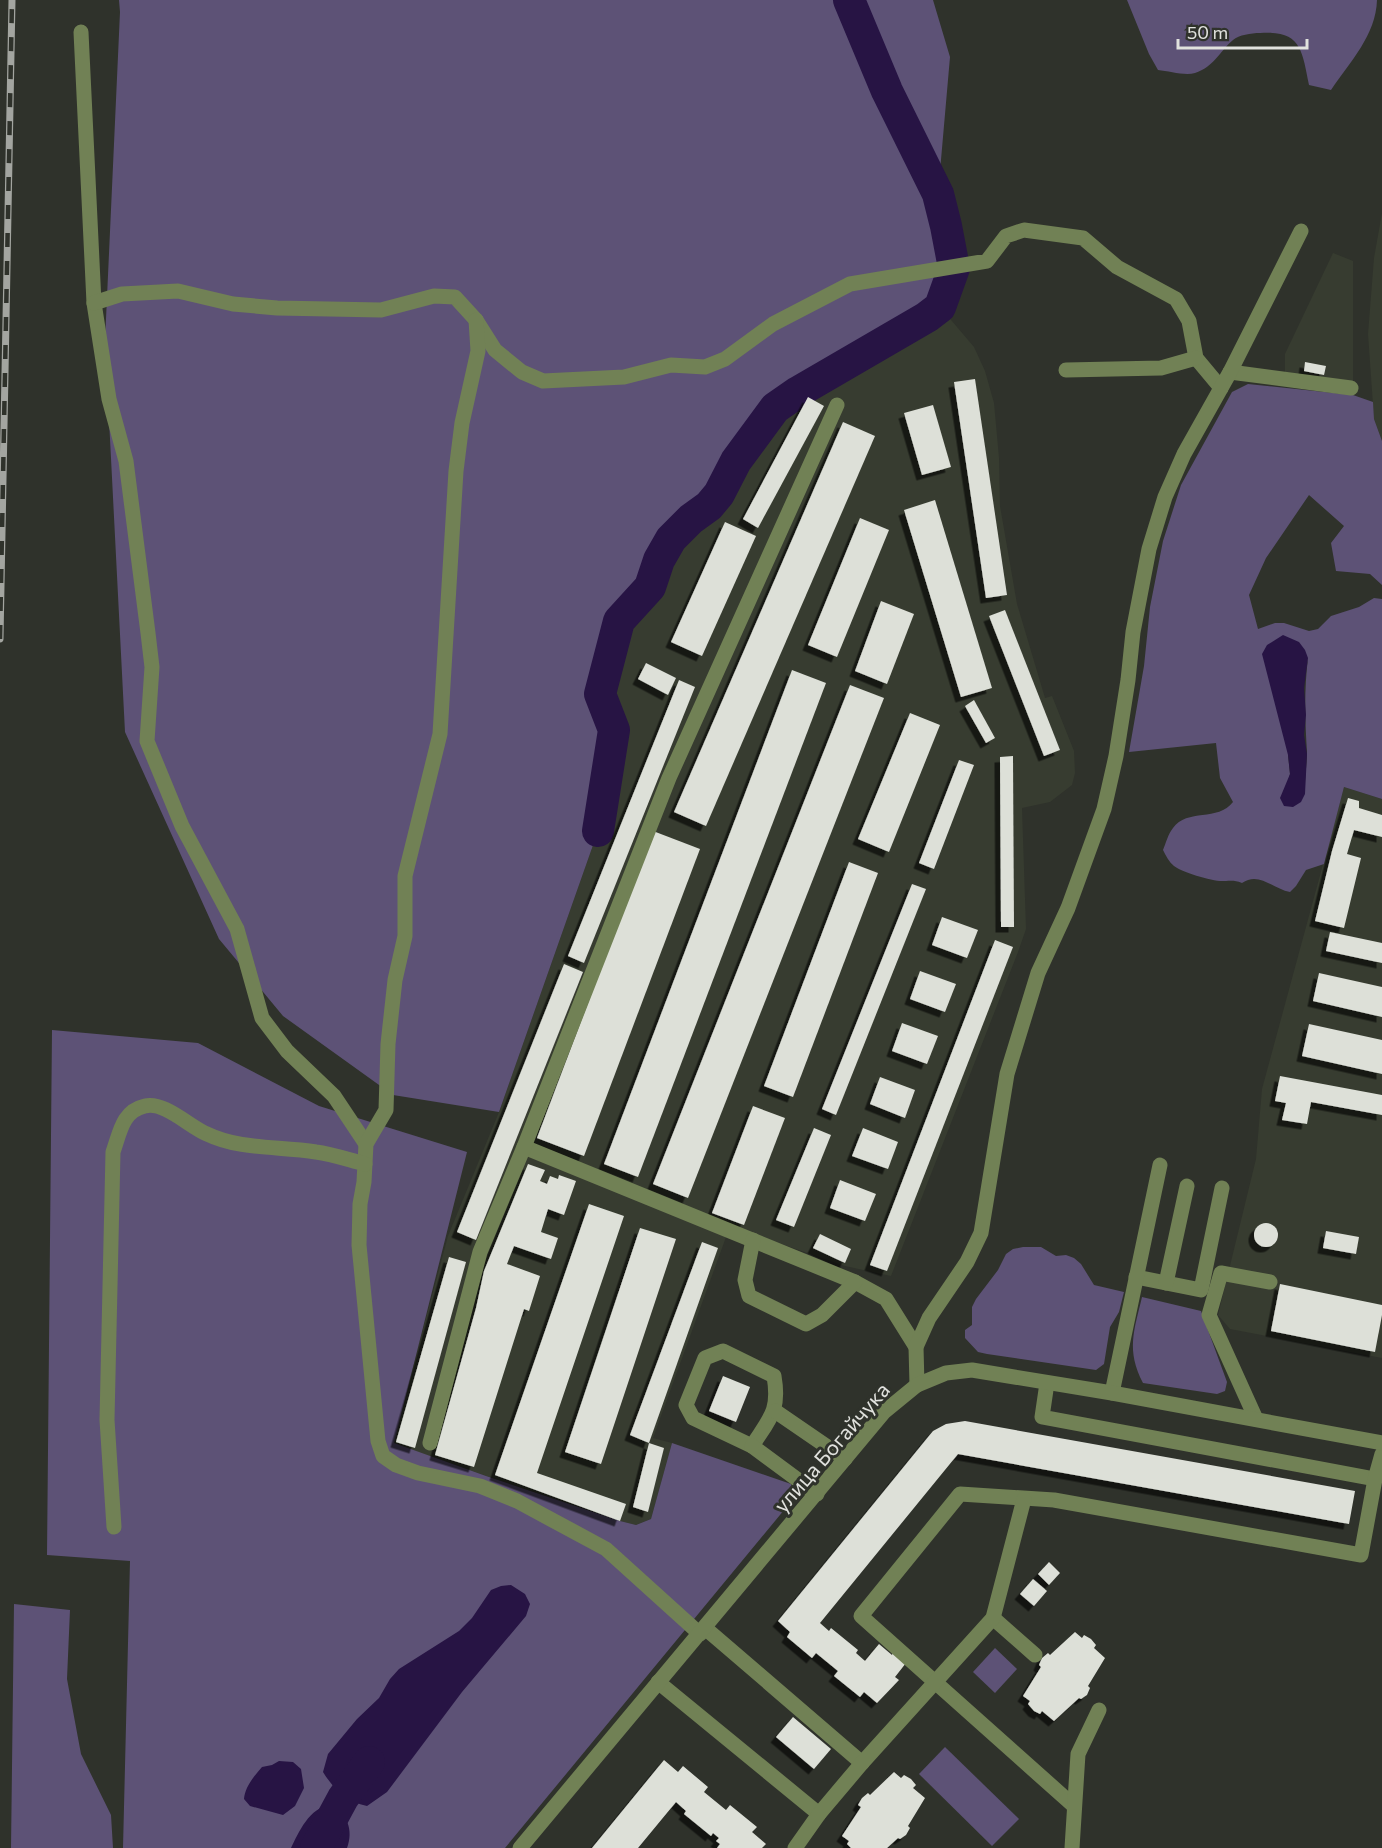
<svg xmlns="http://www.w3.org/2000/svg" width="1382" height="1848" font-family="Commissioner,sans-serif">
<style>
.built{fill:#373c30}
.green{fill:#5d5276;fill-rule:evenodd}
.water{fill:#271444}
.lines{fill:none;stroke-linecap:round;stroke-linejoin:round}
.river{stroke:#271444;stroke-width:32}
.building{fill:#dde0d8;filter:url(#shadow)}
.minor{stroke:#718155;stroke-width:15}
.rail-casing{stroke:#a3a5a0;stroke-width:7}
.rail{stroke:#2f322b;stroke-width:4.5;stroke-dasharray:14;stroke-linecap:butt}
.labels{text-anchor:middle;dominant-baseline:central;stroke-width:6;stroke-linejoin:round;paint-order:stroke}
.street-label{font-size:21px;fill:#e1e2de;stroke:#2f322b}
</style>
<defs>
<filter id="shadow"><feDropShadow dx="-5.5" dy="5.5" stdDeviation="0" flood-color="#0009"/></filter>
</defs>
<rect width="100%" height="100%" fill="#2f322b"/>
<g class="built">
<path d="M1382,213V441L1374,419L1368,334L1374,258Z"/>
<path d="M1333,253L1353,261V382L1285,372V354Z"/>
<path d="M940,307L974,347L985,371L994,403L999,458L1000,506L1017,604L1045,698L1052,696L1074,751L1075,773L1072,785L1050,802L1022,808L1026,929L1018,952L891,1276L845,1266L730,1226L653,1438L672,1443L651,1519L636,1525L620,1521L486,1476L393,1443L448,1236L499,1112L598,831L614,730L600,694L619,621L650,587L659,560L671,539L691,519L709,506L719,494L736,461L775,408L798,392L927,317Z"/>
<path d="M1344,787L1382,799V1358L1230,1329L1218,1315L1256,1159L1262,1089Z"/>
</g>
<g class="green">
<path d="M119,0H933L950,57L938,194L954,268L940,307L927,317L798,392L775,408L736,461L719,494L709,506L691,519L671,539L659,560L650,587L619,621L600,694L614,730L598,831L499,1112L393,1095L283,1016L219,939L125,732L105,341L120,12Z"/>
<path d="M1127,0H1377C1376,35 1350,62 1331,90L1309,85C1302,50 1301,30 1260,33C1251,33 1239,35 1233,40C1219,52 1214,67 1195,73C1185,76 1169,71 1158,70L1149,54Z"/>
<path d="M1248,384L1353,395L1373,402L1374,419L1382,441V585L1370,574L1336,571L1331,543L1344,526L1309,495L1266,558L1249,595L1258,629L1275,623H1284L1309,631L1318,629L1331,616L1359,607L1374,598L1382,599V799L1344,787L1324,864L1306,870L1296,886L1290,892C1273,889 1259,871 1242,883C1234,880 1232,881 1224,881C1214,882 1181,872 1174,866C1169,862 1166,856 1163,850C1166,843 1168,834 1173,828C1187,808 1218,822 1233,802L1220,778L1216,743L1129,752L1144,666L1150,607L1163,541L1181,485L1232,392ZM1308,658C1304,690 1305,721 1307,752C1307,766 1304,780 1305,794L1288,782L1290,774L1288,755Z"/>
<path d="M52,1030L198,1043L319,1106L467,1152L394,1443L486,1476L620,1521L636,1525L651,1519L672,1443L791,1484L794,1498L505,1848H123L130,1561L47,1555Z"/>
<path d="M1023,1247H1041L1056,1256L1066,1255L1074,1258L1081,1264L1094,1285L1124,1292L1119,1312L1110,1327L1104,1364L1096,1370L987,1354L978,1352L965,1338V1330L972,1325V1307L976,1299L998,1270L1006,1254L1013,1249Z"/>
<path d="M1142,1297L1201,1311L1227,1382L1225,1391L1217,1394L1143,1383C1126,1350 1134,1331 1142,1297Z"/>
<path d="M14,1604L70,1610L67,1679L81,1754L111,1815L113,1848H11Z"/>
<path d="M995,1648L1017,1669L995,1693L973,1672Z"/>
<path d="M945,1747L1019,1819L992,1846L919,1774Z"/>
</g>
<g class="water">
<path d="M1283,635L1299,642L1305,650L1308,658L1304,688L1306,715L1304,735L1307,754L1305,794L1301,802L1293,807L1284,806L1280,798L1290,774L1288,755L1262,654L1267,645Z"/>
<path d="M511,1585L525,1594L530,1604L526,1616L462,1692L387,1792L367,1806C346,1801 335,1791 323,1772L328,1754L357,1719L379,1698L390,1679L399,1669L459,1631L472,1618L491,1590L501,1586Z"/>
<path d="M279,1761L293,1762L301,1769L304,1788L295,1806L283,1815L250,1806L244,1799C245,1787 254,1776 262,1767L272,1765Z"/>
<path d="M330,1805C347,1813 354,1830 347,1848H291C299,1832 309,1808 330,1805Z"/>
</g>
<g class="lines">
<g class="river">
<path d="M598,831L614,730L600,694L619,621L650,587L659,560L671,539L691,519L709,506L719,494L736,461L775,408L798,392L927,317L940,307L954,268L946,226L938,194L887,91L849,0"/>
<path d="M316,1848L343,1798L369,1762"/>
</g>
</g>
<g class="building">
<path d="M1305,362L1326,366L1324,375L1304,371Z"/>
<path d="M975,379L1007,595L986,598L954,382Z"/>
<path d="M808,397L824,406L758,528L743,519Z"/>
<path d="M933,405L951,467L922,475L904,413Z"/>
<path d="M843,422L875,436L706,826L674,812Z"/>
<path d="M935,500L992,688L961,697L904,510Z"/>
<path d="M860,518L889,530L837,657L808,645Z"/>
<path d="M725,522L756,536L702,656L671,642Z"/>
<path d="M881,601L914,614L887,684L855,671Z"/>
<path d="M1005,610L1060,750L1044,756L989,616Z"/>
<path d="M646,663L676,678L668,695L638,679Z"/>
<path d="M792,670L826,683L638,1177L604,1164Z"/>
<path d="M679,680L695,687L584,963L568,956Z"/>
<path d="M850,685L884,698L688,1198L653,1184Z"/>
<path d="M974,700L995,738L986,743L965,706Z"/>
<path d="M910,713L940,725L889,852L858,839Z"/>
<path d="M1013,756L1014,927H1001L1000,757Z"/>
<path d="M959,760L974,765L934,869L919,863Z"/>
<path d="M1348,798L1359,801V808L1382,815V837L1354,830L1347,854L1361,858L1344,928L1315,921L1332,851Z"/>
<path d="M653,831L700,849L584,1156L537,1138Z"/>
<path d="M849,862L878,873L793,1097L764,1086Z"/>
<path d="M912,884L926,889L836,1115L822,1109Z"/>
<path d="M942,917L978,930L967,958L932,945Z"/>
<path d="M1330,932L1382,943V963L1326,951Z"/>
<path d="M995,940L1013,947L887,1271L870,1265Z"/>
<path d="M564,964L583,972L476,1240L457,1232Z"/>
<path d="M920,971L956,984L945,1012L910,999Z"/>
<path d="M1319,973L1382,987V1017L1313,1001Z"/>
<path d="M902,1023L938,1036L927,1064L892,1051Z"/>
<path d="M1309,1024L1382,1040V1074L1302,1056Z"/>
<path d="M1280,1076L1382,1095V1115L1311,1102L1307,1124L1282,1120L1286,1103L1275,1101Z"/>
<path d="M880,1077L915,1090L905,1118L870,1104Z"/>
<path d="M753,1106L785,1118L744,1225L712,1213Z"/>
<path d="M814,1128L831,1135L794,1227L776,1220Z"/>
<path d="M863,1128L898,1142L888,1169L852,1156Z"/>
<path d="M528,1164L545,1170L540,1181L547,1184L550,1176L558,1179L559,1175L576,1181L564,1215L548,1209L541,1232L558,1238L551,1259L514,1246L507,1264L540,1276L529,1311L524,1309L474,1467L435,1455L476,1308L484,1271Z"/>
<path d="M840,1180L876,1194L865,1221L830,1208Z"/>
<path d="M589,1204L624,1216L537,1473L626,1504L620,1521L495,1475Z"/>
<circle cx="1266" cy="1235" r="12"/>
<path d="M640,1228L676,1239L601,1464L565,1452Z"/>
<path d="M1326,1231L1359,1237L1356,1254L1323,1248Z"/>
<path d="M820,1234L851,1249L845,1263L813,1248Z"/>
<path d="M702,1242L718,1248L649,1443L630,1435Z"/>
<path d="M449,1257L466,1262L415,1448L396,1442Z"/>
<path d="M1280,1284L1382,1305V1315L1375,1352L1271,1331Z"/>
<path d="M723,1376L750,1387L736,1422L709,1411Z"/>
<path d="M965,1421L1355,1491L1349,1524L958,1454L820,1623L829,1631L831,1628L858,1650L856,1653L865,1661L879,1644L892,1655L893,1652L906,1663L895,1677L899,1680L877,1703L864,1692L860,1697L834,1676L838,1671L816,1653L812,1658L787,1637L790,1632L778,1621L933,1431L946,1424Z"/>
<path d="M649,1443L664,1448L648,1512L633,1507Z"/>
<path d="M1049,1562L1060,1573L1049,1585L1038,1574Z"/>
<path d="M1033,1579L1047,1591L1034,1606L1020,1594Z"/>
<path d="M1075,1632L1082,1638L1084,1635L1091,1639L1096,1645L1094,1648L1105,1658L1088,1686L1090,1688L1087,1695L1081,1699L1079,1698L1054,1721L1042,1711L1040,1714L1034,1711L1028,1704L1030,1701L1023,1696L1041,1667L1039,1665L1042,1658L1048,1653L1050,1655Z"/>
<path d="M793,1717L831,1749L814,1769L776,1737Z"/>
<path d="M664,1760L678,1772L683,1766L708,1787L704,1792L726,1810L730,1805L757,1827L752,1832L766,1844L762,1848H717L720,1844L716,1841L719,1838L713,1833L711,1836L684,1814L686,1811L676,1802L638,1848H592Z"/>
<path d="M894,1772L901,1778L904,1775L911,1779L916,1785L913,1788L925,1798L908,1826L910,1828L906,1835L900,1839L898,1838L887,1848H851L847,1844L849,1841L842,1836L861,1807L858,1805L862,1798L868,1793L870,1795Z"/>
</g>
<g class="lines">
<g class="minor">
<path d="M81,32L94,303L109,399L126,461L148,633L152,667L147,741L182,826L237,929L262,1018L287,1051L334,1096L366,1144"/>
<path d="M94,303L122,294L178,291L233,304L277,308L381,310L434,296L455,297L476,320L495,350L522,372L543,381L624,377L671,365L705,367L725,359L773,324L850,284L987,261L1006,236L1024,230L1083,238L1117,267L1176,299L1189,321L1196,358L1221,388"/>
<path d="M476,320L478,351L462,423L456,471L440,734L405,876V936L395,980L388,1044L386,1110L366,1144L364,1182L360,1204L359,1245L378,1441L383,1456L396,1465L418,1473L480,1486L517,1501L606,1549L700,1634"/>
<path d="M1066,370L1161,368L1196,358"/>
<path d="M1230,372L1351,388"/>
<path d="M524,1147L855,1282L886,1299L916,1347"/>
<path d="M753,1240L745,1280L749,1296L806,1324L822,1315L855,1282"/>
<path d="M1136,1277L1201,1290L1222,1188"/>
<path d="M1166,1283L1187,1186"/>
<path d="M723,1351L774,1376C780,1411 770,1418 752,1446L693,1418L686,1405L705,1358Z"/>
<path d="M1047,1383L1042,1417L1375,1479"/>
<path d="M917,1385L916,1347L929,1318L967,1262L981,1233L1007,1074L1038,973L1068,908L1104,809L1116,756L1128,680L1133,632L1149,549L1165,497L1184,454L1230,372L1301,231"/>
<path d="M1112,1393L1160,1165"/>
<path d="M775,1411L845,1459"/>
<path d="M1256,1419L1209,1315L1221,1273L1270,1282"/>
<path d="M430,1443L480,1252L524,1147L669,778L837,405"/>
<path d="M752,1446L817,1494"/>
<path d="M114,1527L107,1420L113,1152C120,1133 122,1111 145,1106C164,1101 190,1127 207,1134C240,1150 279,1146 316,1152C332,1154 349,1160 365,1164"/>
<path d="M993,1618L1035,1655"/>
<path d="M705,1628L862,1763"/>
<path d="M658,1682L819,1814"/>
<path d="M1074,1806L861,1616L960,1494L1054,1500L1361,1555L1375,1479L1382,1454"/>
<path d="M520,1848L884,1412L917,1385L946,1373L972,1370L1112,1393L1382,1443"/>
<path d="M795,1848L819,1814L862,1763L993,1618L1024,1499"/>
<path d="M1072,1848L1078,1754L1099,1710"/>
</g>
<defs>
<path id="rail" d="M0,639L12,0"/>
</defs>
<use href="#rail" class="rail-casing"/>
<use href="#rail" class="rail"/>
</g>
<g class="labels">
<g class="street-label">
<text transform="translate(831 1447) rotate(-49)">улица Богайчука</text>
</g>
</g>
<path d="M1178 39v9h129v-9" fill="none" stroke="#e1e2de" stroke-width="3"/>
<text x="1187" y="39" font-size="18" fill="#e1e2de" stroke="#2f322b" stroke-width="4.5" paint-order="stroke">50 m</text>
</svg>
